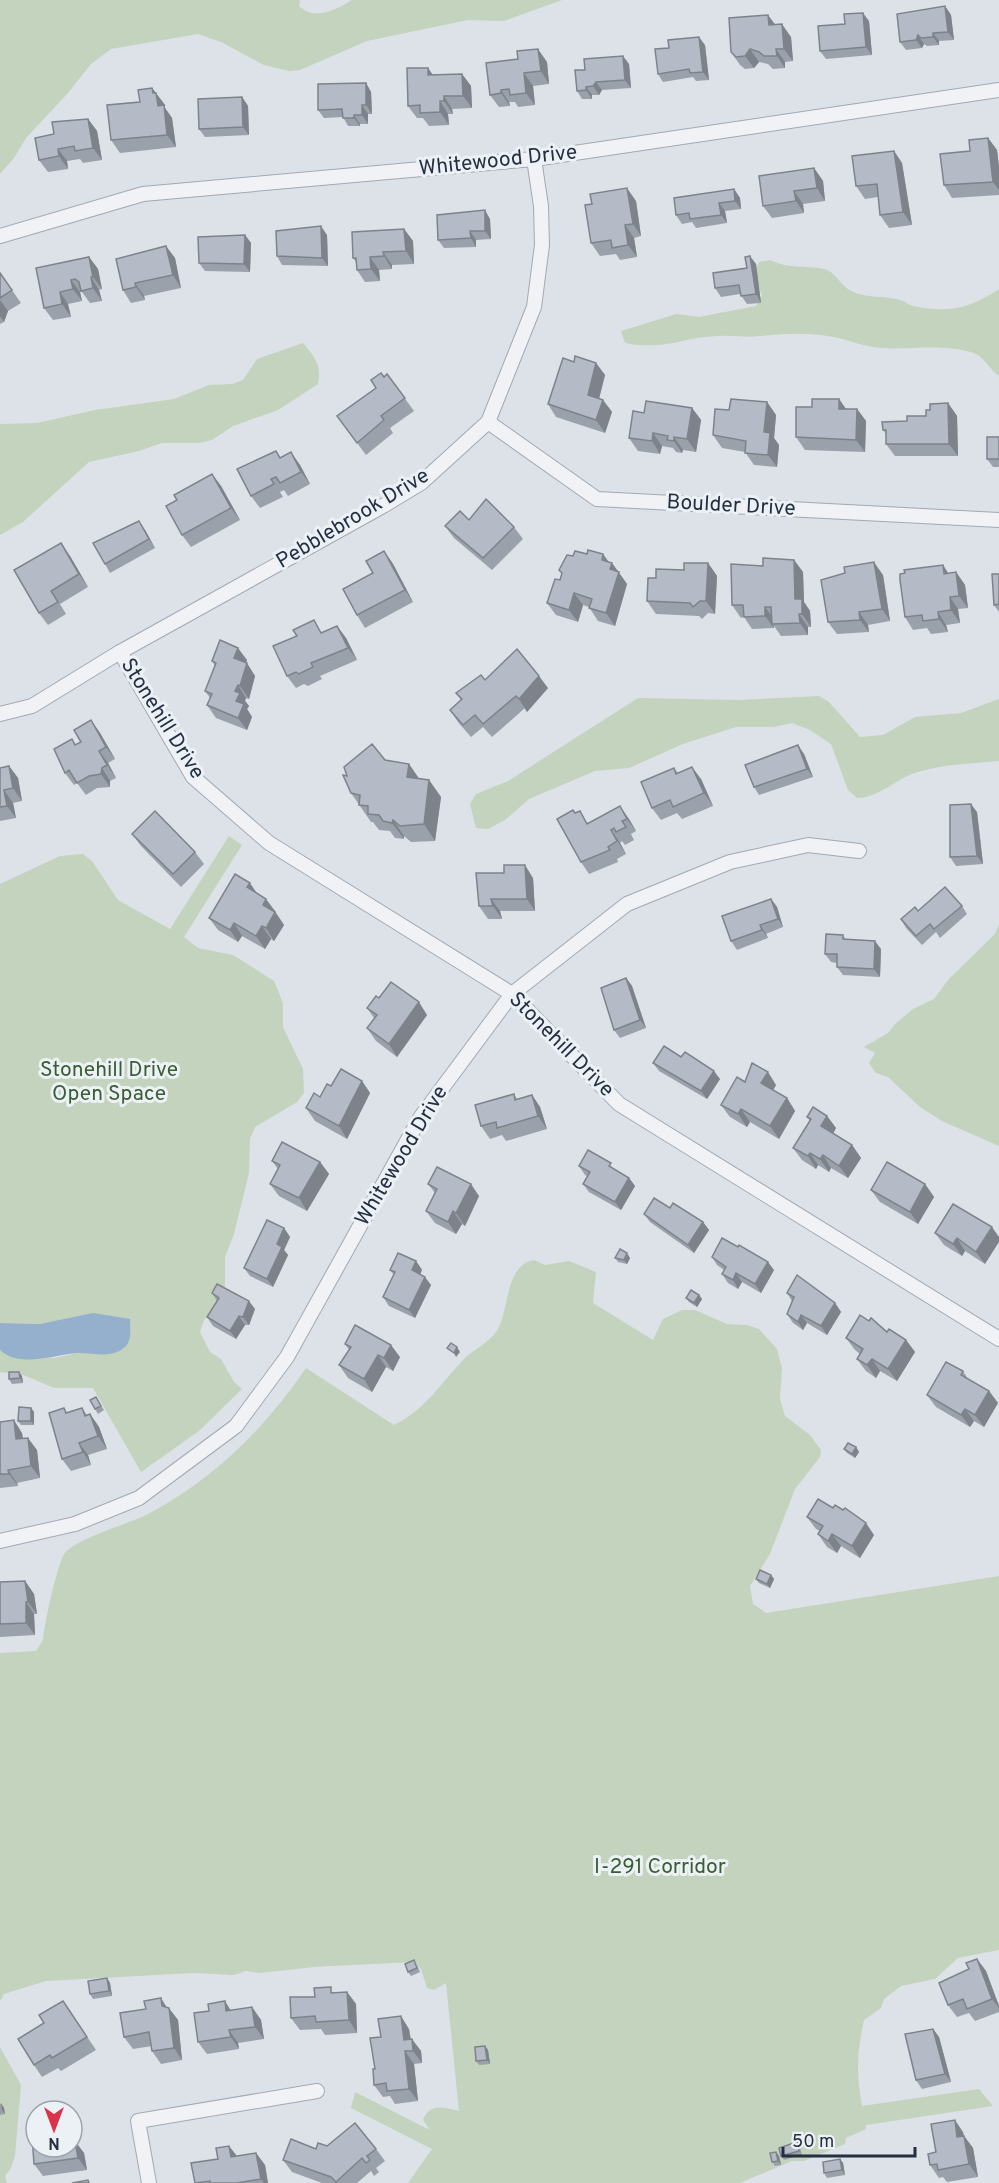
<svg xmlns="http://www.w3.org/2000/svg" width="999" height="2183" font-family="Overpass,sans-serif">
<style>
.green{fill:#c3d3bd}
.water{fill:#94b0cd}
.lines{fill:none;stroke-linecap:round;stroke-linejoin:round}
.minor-casing{stroke:#a2a9b3;stroke-width:16}
.minor{stroke:#f0f2f6;stroke-width:14}
.wall{fill:#9ba1aa}
.shaded-wall{fill:#7e838b}
.building{fill:#b4bbc6;stroke:#7e838b;stroke-width:1.5}
.labels{text-anchor:middle;dominant-baseline:central;stroke-width:6;stroke-linejoin:round;paint-order:stroke}
.street-label{font-size:21px;fill:#252f41;stroke:#ecf1f6}
.park-label{font-size:21px;fill:#395e31;stroke:#ecf1f6}
</style>
<rect width="100%" height="100%" fill="#dde2e9"/>
<g class="green">
<path d="M0,0H300L299,6C316,21 336,10 352,0H562L504,21L468,20L367,41L300,70L289,71L264,65L221,42L198,34L111,49L91,64L68,93L26,138L14,158L0,174Z"/>
<path d="M770,260C788,269 805,265 824,269C836,272 840,285 851,291C868,299 883,295 900,300C905,301 908,305 913,306C949,313 969,309 999,289V376C991,371 985,358 976,354C946,343 913,350 881,348C864,347 849,340 833,337C809,332 784,334 760,336C747,338 733,335 719,336C681,337 667,351 625,343L621,331L676,314L699,317L756,306L762,296L754,273L759,262Z"/>
<path d="M303,343C315,357 322,366 318,384L278,410L233,426L212,440L200,443H162L139,451L89,462L23,522L0,535V424L37,423L95,410L174,399L209,385L232,384L243,380L257,359Z"/>
<path d="M819,696L829,702L860,737L883,735L915,717L961,713L999,699V761C970,764 939,764 912,774C894,781 877,798 857,798L848,790L831,744L810,730L792,723L774,727H736L683,744L629,768L595,771L529,799L505,820L488,829L476,828L470,804L476,794L508,781L638,698L739,700Z"/>
<path d="M229,836L242,845L184,937L198,948L233,955L274,981L283,1003V1027L303,1069L304,1093L297,1102L255,1127L250,1139L249,1173L234,1234L225,1257V1292L204,1320L200,1332L210,1352L221,1359L234,1382L242,1389L199,1431L141,1472L93,1388H54L21,1374L0,1372V1350L6,1355L54,1358L73,1354L55,1321L40,1324L0,1323V884L60,856L83,854L92,861L118,900L170,929Z"/>
<path d="M999,924V1146L942,1121L920,1107L888,1077L876,1073L869,1063L875,1053L864,1047L888,1033L895,1024L913,1009L934,999L948,980L995,934Z"/>
<path d="M534,1260L545,1265L569,1261L596,1272L593,1303L653,1340L663,1319L682,1310H695L727,1324L747,1325L759,1329L777,1349L782,1368L780,1399L785,1416L810,1435L821,1450L820,1457L795,1489L770,1554L750,1586L753,1604L766,1613L999,1576V1950L958,1958L935,1979L901,1986L884,1999L881,2008L864,2020C857,2051 856,2074 862,2106L979,2089L993,2106L866,2125V2129L846,2138L845,2144L804,2161H792L740,2183H408L432,2149L351,2108L355,2092L430,2130L423,2120C430,2102 445,2108 459,2111L446,1983L434,1990L427,1988L421,1969L413,1962L314,1967L260,1973L246,1971L234,1975L194,1973L46,1981L4,1994L0,2001V1653L36,1651L43,1640C44,1626 58,1560 65,1553C77,1538 129,1524 150,1513C215,1478 265,1428 306,1368L394,1425C428,1408 441,1382 467,1356C477,1348 492,1340 498,1329C509,1310 505,1265 534,1260Z"/>
<path d="M0,2047L21,2085L15,2156L11,2168L5,2176L7,2183H0Z"/>
</g>
<path class="water" d="M93,1313L130,1319C130,1328 132,1339 126,1346C112,1360 93,1352 77,1353C54,1355 18,1368 0,1350V1323L40,1324Z"/>
<g class="lines">
<defs>
<g id="minor">
<path d="M0,236L143,194L534,159L999,90"/>
<path d="M488,422L597,499L999,520"/>
<path d="M120,652L193,777L269,843L512,994L619,1104L999,1339"/>
<path d="M0,714L32,706L120,652L383,506L421,483L488,422L534,307L542,245L541,206L534,159"/>
<path d="M0,1541L75,1524L139,1498L236,1426L287,1357L420,1118L512,994L627,904L730,862L808,845L859,851"/>
<path d="M149,2183L138,2121L317,2091"/>
</g>
</defs>
<use href="#minor" class="minor-casing"/>
<use href="#minor" class="minor"/>
</g>
<g class="wall">
<path d="M945,6L951,15L954,40L939,41V45L927,46L924,44L922,48L906,50L900,42Z"/>
<path d="M869,21L872,55L826,59L820,51L845,24Z"/>
<path d="M775,25L791,37L793,61L785,62V68L773,69L768,64L759,62L754,68L745,69L740,65L731,52Z"/>
<path d="M705,45L709,80L696,81L693,77L663,82L658,74Z"/>
<path d="M547,62L549,84L533,86L535,105L518,107L515,102H509L510,106L499,107L490,95L486,63Z"/>
<path d="M629,64L631,88L602,90L599,95H592V99H582L577,91L585,70Z"/>
<path d="M428,68L433,75L462,74L471,86L472,108L452,109L453,114H448L449,125L429,126L423,118H417L408,106Z"/>
<path d="M366,83L371,92L372,114H368V124H360V126H348L343,117L324,118L318,110Z"/>
<path d="M152,88L165,105V108L172,118L176,147L120,153L111,140L140,102Z"/>
<path d="M242,97L248,106L249,135L205,137L199,129Z"/>
<path d="M88,119L97,131L102,160L83,163L80,159L67,161L68,169L48,172L39,160L54,134Z"/>
<path d="M988,138L997,150L999,167V195L952,198L944,185L970,151Z"/>
<path d="M894,151L902,163L912,225L889,228L880,215L878,197L865,199L856,186Z"/>
<path d="M814,168L823,181L825,201L803,204L804,213L772,218L763,206Z"/>
<path d="M734,189L740,198L741,209L725,211L727,223L696,228L692,222L682,224L676,215Z"/>
<path d="M636,201L641,236L634,238L637,257L620,260L616,254L600,256L591,243Z"/>
<path d="M490,219L491,239L476,240V247L444,248L438,240Z"/>
<path d="M404,229L413,241L414,264L392,265V269L379,270L380,281L365,282L357,270L356,262L353,258Z"/>
<path d="M245,235L251,243L250,272L205,271L199,263Z"/>
<path d="M327,235L328,266L282,265L277,256Z"/>
<path d="M89,257L98,269L102,289L99,290L102,301L90,303L82,292H80L82,301L68,304L71,317L53,320L44,308Z"/>
<path d="M175,258L181,288L144,296L145,300L131,303L123,290Z"/>
<path d="M756,264L761,303L747,304L740,294L721,297L715,288L747,268Z"/>
<path d="M0,273L21,303L8,311L4,322L0,324Z"/>
<path d="M574,362L596,363L605,375L599,398L603,400L612,412L605,433L556,417L548,404Z"/>
<path d="M387,374L414,411L390,428L393,433L366,455L337,416L376,388L384,377Z"/>
<path d="M839,399L846,409H857L866,421L865,452L805,450L796,437L812,407Z"/>
<path d="M767,402L776,415L774,438L779,445L777,467L754,465L745,452L722,448L713,435L729,410Z"/>
<path d="M948,403L957,416L958,456H895L886,444V434L883,430L926,416L930,410Z"/>
<path d="M692,408L701,420L696,452L683,450L682,453L676,452L673,448L662,446L660,454L638,451L629,438L644,413Z"/>
<path d="M999,437V467H993L987,459Z"/>
<path d="M276,451L281,458L300,465L310,484L288,496L284,490L280,492L283,497L260,508L251,496Z"/>
<path d="M212,474L221,486L240,520L191,547L182,535L177,500Z"/>
<path d="M469,520L514,527L523,539L492,570L454,538L445,526Z"/>
<path d="M145,530L155,548L110,573L105,564Z"/>
<path d="M384,551L393,564L413,602L365,628L357,615L373,573Z"/>
<path d="M70,556L88,587L60,604L66,614L48,625L39,613Z"/>
<path d="M573,556L612,563L627,584L615,626L598,621L589,607L583,605L578,622L556,615L547,603Z"/>
<path d="M794,560L803,572L804,602L810,611L811,627H808V635L781,636L774,626V628L752,629L744,617L741,618L732,605L763,566Z"/>
<path d="M708,563L717,576L715,614L708,613L702,619L699,616L656,614L647,601L656,578Z"/>
<path d="M943,565L948,573L956,572L965,585L968,608L958,609L960,623L946,625L948,632L931,634L927,628L913,630L905,617Z"/>
<path d="M999,574V612L994,605Z"/>
<path d="M883,575L890,621L868,625L869,632L837,634L828,622Z"/>
<path d="M337,626L346,638L357,660L320,676L322,679L308,686L304,684L296,688L287,676L297,636L323,632Z"/>
<path d="M247,660L246,663L255,676L249,699L246,698L245,701L249,706L247,709L252,717L247,730L216,718L207,705L210,698L205,691L215,666L212,661Z"/>
<path d="M485,680L548,688L527,712L525,708L492,737L483,727L471,737L458,722L450,710L461,700L456,693Z"/>
<path d="M91,720L100,733L115,759L108,763L116,778L110,781V787L97,788L86,795L77,783L74,785L65,773L72,739L76,745L81,742Z"/>
<path d="M804,754L813,777L759,795L754,787Z"/>
<path d="M385,760L409,764L419,779L429,780L441,797L435,841L411,842L404,836V839L395,838L390,831L379,830L373,822H371L351,793L347,776Z"/>
<path d="M9,766L18,778L22,801L13,803L16,818L0,821V768Z"/>
<path d="M674,768L678,773L701,779L713,806L682,819L677,813L661,820L652,808Z"/>
<path d="M977,812L983,864L956,866L950,857Z"/>
<path d="M575,813L588,823L629,819L636,831L631,834L634,840L625,845L622,841L620,843L626,854L617,859L618,862L589,874L581,862Z"/>
<path d="M132,834L195,852L204,864L181,887L141,846Z"/>
<path d="M476,873L533,878L535,911H500L502,919H488L479,906Z"/>
<path d="M257,893L275,911L284,925L274,941L271,939L265,949L242,936L238,942L218,930L209,918Z"/>
<path d="M771,899L777,907L783,927L766,934L768,938L737,950L731,941Z"/>
<path d="M962,906L967,914L940,938L936,932L922,945L906,928L901,919L918,911Z"/>
<path d="M843,935L846,940L881,949L880,977L843,975L837,967V963L831,962L825,954Z"/>
<path d="M626,978L632,986L646,1028L620,1038L614,1030Z"/>
<path d="M379,998L427,1015L397,1057L376,1041L367,1028L374,1018L367,1008Z"/>
<path d="M681,1057L720,1079L707,1099L659,1071L653,1063Z"/>
<path d="M362,1081L370,1093L347,1139L315,1121L306,1108L331,1086Z"/>
<path d="M745,1082L776,1085L773,1090L787,1098L795,1111L779,1139L750,1122L747,1127L730,1117L721,1105Z"/>
<path d="M514,1094L517,1099L532,1095L540,1107L547,1129L506,1141L502,1135L490,1139L481,1126Z"/>
<path d="M827,1116L836,1128L833,1133L852,1145L861,1158L848,1178L831,1168L829,1172L818,1165L816,1169L802,1160L793,1148L810,1121L807,1117Z"/>
<path d="M272,1161L320,1162L329,1174L307,1211L279,1196L270,1184L278,1169Z"/>
<path d="M579,1166L615,1170L629,1178L635,1186L621,1210L589,1192L583,1184L587,1176L585,1175Z"/>
<path d="M428,1184L479,1196L465,1226L462,1224L456,1234L435,1223L426,1211L435,1193Z"/>
<path d="M925,1184L934,1197L918,1224L880,1202L871,1190Z"/>
<path d="M953,1204L985,1264L965,1251L962,1256L944,1245L935,1233Z"/>
<path d="M670,1208L703,1222L709,1230L694,1253L650,1222L644,1214Z"/>
<path d="M284,1228L290,1237L284,1250L288,1255L273,1287L250,1276L244,1268Z"/>
<path d="M712,1257L774,1270L761,1293L742,1282L738,1289L728,1283L722,1274L724,1270L717,1265Z"/>
<path d="M615,1258H630L627,1264L618,1262Z"/>
<path d="M416,1261L422,1270L420,1274L431,1285L415,1318L389,1306L383,1297L394,1275L390,1270Z"/>
<path d="M212,1293L255,1309L249,1325H245L236,1339L213,1326L207,1317L217,1301Z"/>
<path d="M787,1293L835,1303L841,1312L827,1335L807,1323L803,1330L793,1323L787,1314L792,1301Z"/>
<path d="M699,1295L702,1299L697,1307L689,1302L686,1298Z"/>
<path d="M887,1332L906,1340L915,1352L897,1381L880,1371L876,1378L866,1371L857,1359L860,1354L855,1350L846,1338Z"/>
<path d="M345,1344L400,1357L393,1371L386,1367L372,1392L348,1378L339,1365L349,1350Z"/>
<path d="M963,1371L968,1379L989,1391L998,1403L984,1427L974,1421L970,1427L936,1407L927,1395Z"/>
<path d="M19,1372L22,1376L23,1383L12,1384L9,1379Z"/>
<path d="M96,1397L104,1410L98,1414L95,1409Z"/>
<path d="M31,1408L34,1412V1425H21L18,1421Z"/>
<path d="M82,1408L87,1415L90,1414L99,1427L107,1449L88,1455L91,1465L71,1471L62,1459L68,1413Z"/>
<path d="M22,1433L23,1438L37,1450L40,1478L17,1483L18,1486L0,1488V1440Z"/>
<path d="M856,1447L859,1452L855,1458L847,1453L844,1449Z"/>
<path d="M807,1517L874,1535L860,1558L841,1546L837,1553L827,1547L818,1534L820,1531L816,1529Z"/>
<path d="M771,1575L774,1579L770,1588L759,1583L756,1579Z"/>
<path d="M25,1581L34,1594L37,1614H34L35,1635L0,1637V1582Z"/>
<path d="M977,1959L986,1971L999,2006V2012L975,2021L969,2013L957,2017L948,2005Z"/>
<path d="M417,1965L420,1972L411,1976L408,1972Z"/>
<path d="M107,1978L110,1983L112,1996L93,1999L90,1994Z"/>
<path d="M347,1992L356,2004L357,2033L325,2035L321,2029L300,2030L291,2018L315,1997L335,1993Z"/>
<path d="M63,2001L96,2050L61,2071L58,2068L42,2077L34,2065L44,2023Z"/>
<path d="M167,2007L178,2020L182,2060L161,2064L152,2051V2046L133,2049L124,2037Z"/>
<path d="M252,2007L261,2020L264,2039L238,2043L239,2049L207,2054L198,2042L231,2011Z"/>
<path d="M409,2029L411,2039L421,2051L422,2063L414,2064L418,2101L395,2104L390,2096L383,2097L374,2085L375,2069L381,2037Z"/>
<path d="M933,2029L939,2037L951,2082L922,2089L916,2080Z"/>
<path d="M485,2046L488,2050L490,2064L479,2065L476,2061Z"/>
<path d="M0,2103L4,2108L5,2114L0,2115Z"/>
<path d="M72,2124L74,2141L84,2153L87,2170L43,2176L34,2164L72,2147Z"/>
<path d="M963,2132L964,2136L973,2148L978,2177L947,2182L943,2177L939,2178L930,2165L936,2152Z"/>
<path d="M797,2142L800,2147L802,2155L784,2160L781,2156Z"/>
<path d="M229,2146L237,2156L256,2153L265,2165L268,2183H195L218,2159Z"/>
<path d="M327,2146L376,2149L385,2161L376,2168L379,2172L374,2176L371,2171L357,2183H322L292,2172L283,2160L316,2149Z"/>
<path d="M776,2152L779,2156L781,2165L775,2166L772,2162Z"/>
<path d="M840,2159L843,2163L845,2175L827,2178L824,2173Z"/>
</g>
<g class="shaded-wall">
<path d="M945,6L951,15L954,40L948,32Z"/>
<path d="M863,13L869,21L872,55L866,47Z"/>
<path d="M768,15L777,27L769,25Z"/>
<path d="M782,24L791,37L793,61L784,49Z"/>
<path d="M933,33L939,41V45L933,37Z"/>
<path d="M918,35L924,44L922,48L916,40Z"/>
<path d="M699,37L705,45L709,80L703,72Z"/>
<path d="M538,49L547,62L549,84L541,71Z"/>
<path d="M750,49L759,62L754,68L745,56Z"/>
<path d="M776,49L785,62V68L777,56Z"/>
<path d="M623,56L629,64L631,88L625,80Z"/>
<path d="M428,68L436,80L428,75Z"/>
<path d="M524,73L533,86L535,105L526,93Z"/>
<path d="M462,74L471,86L472,108L463,96Z"/>
<path d="M596,82L602,90L599,95L593,86Z"/>
<path d="M366,83L371,92L372,114L366,105Z"/>
<path d="M586,87L592,95V99L586,90Z"/>
<path d="M152,88L165,105V108L172,118L176,147L167,135L153,93Z"/>
<path d="M501,90L509,102L510,106L501,93Z"/>
<path d="M444,96L452,109L453,114L444,101Z"/>
<path d="M242,97L248,106L249,135L243,127Z"/>
<path d="M440,101L448,114L449,125L440,112Z"/>
<path d="M362,105L368,114V124L362,115Z"/>
<path d="M354,115L360,124V126L354,118Z"/>
<path d="M88,119L97,131L102,160L93,148Z"/>
<path d="M988,138L997,150L999,167V190L993,182Z"/>
<path d="M58,149L67,161L68,169L59,156Z"/>
<path d="M894,151L902,163L912,225L903,212Z"/>
<path d="M814,168L823,181L825,201L817,188Z"/>
<path d="M627,188L636,201L641,236L633,224Z"/>
<path d="M734,189L740,198L741,209L735,201Z"/>
<path d="M794,191L803,204L804,213L796,201Z"/>
<path d="M719,203L725,211L727,223L721,215Z"/>
<path d="M485,210L490,219L491,239L485,231Z"/>
<path d="M625,225L634,238L637,257L628,245Z"/>
<path d="M321,226L327,235L328,266L322,258Z"/>
<path d="M404,229L413,241L414,264L406,251Z"/>
<path d="M470,231L476,240V247L471,238Z"/>
<path d="M245,235L251,243L250,272L244,264Z"/>
<path d="M166,246L175,258L181,288L173,275Z"/>
<path d="M383,252L392,265V269L384,256Z"/>
<path d="M750,256L756,264L761,303L756,294Z"/>
<path d="M89,257L98,269L102,289L93,277Z"/>
<path d="M370,257L379,270L380,281L371,269Z"/>
<path d="M91,277L99,290L102,301L93,288Z"/>
<path d="M71,280L80,292L82,301L73,289Z"/>
<path d="M135,283L144,296L145,300L136,287Z"/>
<path d="M60,292L68,304L71,317L62,304Z"/>
<path d="M0,300L8,311L4,322L0,316Z"/>
<path d="M596,363L605,375L597,407L588,395Z"/>
<path d="M839,399L848,412L839,409Z"/>
<path d="M603,400L612,412L605,433L596,420Z"/>
<path d="M767,402L776,415L774,438L779,445L777,467L768,455L764,432Z"/>
<path d="M948,403L957,416L958,456L949,444Z"/>
<path d="M692,408L701,420L696,452L687,439Z"/>
<path d="M857,409L866,421L865,452L856,440Z"/>
<path d="M653,433L662,446L660,454L652,441Z"/>
<path d="M674,437L683,450L682,453L674,441Z"/>
<path d="M291,452L300,465L310,484L301,472Z"/>
<path d="M212,474L221,486L240,520L231,508Z"/>
<path d="M139,521L145,530L155,548L149,539Z"/>
<path d="M61,543L70,556L88,587L79,574Z"/>
<path d="M384,551L393,564L413,602L405,590Z"/>
<path d="M603,554L611,565L612,563L627,584L615,626L606,613L602,560Z"/>
<path d="M794,560L803,572L804,602L810,611L811,627L802,614L795,599Z"/>
<path d="M874,562L883,575L890,621L882,609Z"/>
<path d="M708,563L717,576L715,614L706,601Z"/>
<path d="M943,565L951,578L944,574Z"/>
<path d="M956,572L965,585L968,608L959,596Z"/>
<path d="M574,593L583,605L578,622L569,610Z"/>
<path d="M950,597L958,609L960,623L951,610Z"/>
<path d="M765,607L774,619L772,624L774,626V628L765,616Z"/>
<path d="M859,612L868,625L869,632L860,620Z"/>
<path d="M938,612L946,625L948,632L939,619Z"/>
<path d="M799,614L808,627V635L800,623Z"/>
<path d="M337,626L346,638L357,660L348,648Z"/>
<path d="M238,648L247,660L242,670L234,658Z"/>
<path d="M247,663L255,676L249,699L240,686Z"/>
<path d="M539,676L548,688L527,712L519,699Z"/>
<path d="M238,685L246,698L245,701L249,706L247,709L252,717L247,730L238,718L235,691Z"/>
<path d="M91,720L100,733L115,759L106,747Z"/>
<path d="M798,745L804,754L813,777L807,769Z"/>
<path d="M99,751L108,763L116,778L107,765Z"/>
<path d="M409,764L420,780L407,777Z"/>
<path d="M9,766L18,778L22,801L13,788Z"/>
<path d="M692,767L701,779L713,806L704,793Z"/>
<path d="M102,768L110,781V787L101,774Z"/>
<path d="M429,780L441,797L435,841L424,824Z"/>
<path d="M4,790L13,803L16,818L7,806Z"/>
<path d="M971,804L977,812L983,864L977,856Z"/>
<path d="M620,806L629,819L636,831L627,819Z"/>
<path d="M393,820L404,836V839L392,823Z"/>
<path d="M611,830L620,843L626,854L617,841Z"/>
<path d="M525,865L533,878L535,911L527,899Z"/>
<path d="M250,883L258,895L247,887Z"/>
<path d="M266,899L275,911L272,917L263,905Z"/>
<path d="M491,899L500,911L502,919L493,906Z"/>
<path d="M771,899L777,907L783,927L778,919Z"/>
<path d="M275,912L284,925L274,941L266,928Z"/>
<path d="M234,923L242,936L238,942L230,930Z"/>
<path d="M760,925L766,934L768,938L762,930Z"/>
<path d="M262,926L271,939L265,949L256,936Z"/>
<path d="M875,941L881,949L880,977L874,969Z"/>
<path d="M626,978L632,986L646,1028L640,1020Z"/>
<path d="M419,1002L427,1015L397,1057L389,1044Z"/>
<path d="M714,1071L720,1079L707,1099L701,1091Z"/>
<path d="M768,1072L776,1085L770,1096L761,1083Z"/>
<path d="M362,1081L370,1093L347,1139L339,1126Z"/>
<path d="M532,1095L540,1107L547,1129L538,1116Z"/>
<path d="M787,1098L795,1111L779,1139L770,1126Z"/>
<path d="M741,1109L750,1122L747,1127L738,1114Z"/>
<path d="M827,1116L836,1128L830,1139L821,1126Z"/>
<path d="M852,1145L861,1158L848,1178L839,1166Z"/>
<path d="M810,1153L818,1165L816,1169L808,1156Z"/>
<path d="M823,1155L831,1168L829,1172L820,1159Z"/>
<path d="M320,1162L329,1174L307,1211L299,1198Z"/>
<path d="M629,1178L635,1186L621,1210L615,1202Z"/>
<path d="M471,1184L479,1196L465,1226L456,1213Z"/>
<path d="M925,1184L934,1197L918,1224L910,1212Z"/>
<path d="M453,1211L462,1224L456,1234L448,1222Z"/>
<path d="M703,1222L709,1230L694,1253L688,1245Z"/>
<path d="M992,1227L999,1237V1242L985,1264L976,1252Z"/>
<path d="M284,1228L290,1237L284,1250L288,1255L273,1287L267,1279L277,1244Z"/>
<path d="M957,1238L965,1251L962,1256L953,1244Z"/>
<path d="M627,1253L630,1258L627,1264L624,1260Z"/>
<path d="M416,1261L422,1270L418,1279L412,1270Z"/>
<path d="M768,1262L774,1270L761,1293L755,1284Z"/>
<path d="M736,1273L742,1282L738,1289L733,1280Z"/>
<path d="M425,1277L431,1285L415,1318L409,1310Z"/>
<path d="M699,1295L702,1299L697,1307L694,1303Z"/>
<path d="M249,1301L255,1309L249,1325L243,1317Z"/>
<path d="M835,1303L841,1312L827,1335L821,1326Z"/>
<path d="M801,1315L807,1323L803,1330L798,1322Z"/>
<path d="M239,1316L245,1325L236,1339L230,1331Z"/>
<path d="M906,1340L915,1352L897,1381L888,1369Z"/>
<path d="M391,1345L400,1357L393,1371L384,1358Z"/>
<path d="M457,1347L460,1352L456,1357L454,1353Z"/>
<path d="M378,1355L386,1367L372,1392L364,1379Z"/>
<path d="M872,1359L880,1371L876,1378L867,1365Z"/>
<path d="M19,1372L22,1376L23,1383L20,1378Z"/>
<path d="M989,1391L998,1403L984,1427L975,1415Z"/>
<path d="M31,1408L34,1412V1425L31,1421Z"/>
<path d="M965,1409L974,1421L970,1427L961,1415Z"/>
<path d="M90,1414L99,1427L107,1449L98,1436Z"/>
<path d="M14,1420L22,1433L24,1451L16,1439Z"/>
<path d="M28,1438L37,1450L40,1478L31,1466Z"/>
<path d="M79,1443L88,1455L91,1465L83,1452Z"/>
<path d="M856,1447L859,1452L855,1458L852,1454Z"/>
<path d="M8,1470L17,1483L18,1486L9,1474Z"/>
<path d="M866,1523L874,1535L860,1558L852,1546Z"/>
<path d="M832,1534L841,1546L837,1553L828,1541Z"/>
<path d="M771,1575L774,1579L770,1588L767,1584Z"/>
<path d="M25,1581L34,1594L37,1614L28,1602Z"/>
<path d="M26,1602L34,1614L35,1635L26,1623Z"/>
<path d="M977,1959L986,1971L999,2006V2008L992,1999Z"/>
<path d="M107,1978L110,1983L112,1996L109,1991Z"/>
<path d="M347,1992L356,2004L357,2033L349,2020Z"/>
<path d="M161,1998L169,2011V2008L178,2020L182,2060L174,2048L162,2006Z"/>
<path d="M225,2001L233,2014L226,2011Z"/>
<path d="M252,2007L261,2020L264,2039L255,2027Z"/>
<path d="M401,2016L409,2029L412,2052L404,2040Z"/>
<path d="M933,2029L939,2037L951,2082L945,2074Z"/>
<path d="M229,2030L238,2043L239,2049L231,2037Z"/>
<path d="M412,2039L421,2051L422,2063L413,2051Z"/>
<path d="M485,2046L488,2050L490,2064L487,2060Z"/>
<path d="M405,2051L414,2064L418,2101L409,2089Z"/>
<path d="M1,2103L4,2108L5,2114L2,2110Z"/>
<path d="M955,2120L963,2132L966,2149L957,2137Z"/>
<path d="M72,2124L75,2154L72,2147Z"/>
<path d="M964,2136L973,2148L978,2177L969,2164Z"/>
<path d="M75,2141L84,2153L87,2170L78,2158Z"/>
<path d="M229,2146L238,2158L231,2157Z"/>
<path d="M776,2152L779,2156L781,2165L778,2161Z"/>
<path d="M256,2153L265,2165L268,2183H264L261,2179Z"/>
<path d="M840,2159L843,2163L845,2175L842,2170Z"/>
</g>
<g class="building">
<path d="M945,6L948,32L933,33V37L921,38L918,35L916,40L900,42L897,14Z"/>
<path d="M863,13L866,47L820,51L818,26L845,24L844,14Z"/>
<path d="M768,15L769,25L782,24L784,49H776L777,56H764L759,52L750,49L745,56L736,57L731,52L729,18Z"/>
<path d="M699,37L703,72L690,73L689,69L658,74L655,49L669,48L668,40Z"/>
<path d="M538,49L541,71L524,73L526,93L510,95L509,89L501,90V93L490,95L486,63L518,59L517,51Z"/>
<path d="M623,56L625,80L596,82L593,86L586,87V90L577,91L575,70H585L584,59Z"/>
<path d="M407,68H428V75L462,74L463,96H444V101H440V112L420,113V105L408,106Z"/>
<path d="M366,83V105H362V115H354V118H343L342,109L318,110V84Z"/>
<path d="M152,88L153,93H156L158,106L164,105L167,135L111,140L107,105L140,102L138,90Z"/>
<path d="M242,97L243,127L199,129L198,99Z"/>
<path d="M88,119L93,148L75,151L74,146L58,149L59,156L39,160L35,138L54,134L52,122Z"/>
<path d="M988,138L993,182L944,185L940,154L970,151L969,140Z"/>
<path d="M894,151L903,212L880,215L877,184L856,186L852,156Z"/>
<path d="M814,168L817,188L794,191L796,201L763,206L759,176Z"/>
<path d="M627,188L633,224L625,225L628,245L612,248L611,240L591,243L585,205L592,204L590,194Z"/>
<path d="M734,189L735,201L719,203L721,215L690,219L689,213L676,215L674,198Z"/>
<path d="M485,210V231H470L471,238L438,240L437,215Z"/>
<path d="M321,226L322,258L277,256L276,231Z"/>
<path d="M404,229L406,251L383,252L384,256L370,257L371,269L357,270L356,258H353L352,232Z"/>
<path d="M245,235L244,264L199,263L198,237Z"/>
<path d="M166,246L173,275L135,283L136,287L123,290L116,259Z"/>
<path d="M750,256L756,294L741,296L739,285L715,288L713,273L747,268L745,257Z"/>
<path d="M89,257L93,277H91L93,288L81,291L79,282L75,279L71,280L73,289L60,292L62,304L44,308L36,268Z"/>
<path d="M0,273L12,290L0,298Z"/>
<path d="M575,356L596,363L588,395L603,400L596,420L548,404L563,358L574,362Z"/>
<path d="M381,373L384,377L387,374L405,398L381,416L384,420L357,443L337,416L376,388L371,380Z"/>
<path d="M731,399L767,402L764,432L770,433L768,455L745,453L746,441L713,435L715,409L729,410Z"/>
<path d="M812,399H839V409H857L856,440L796,437V407H812Z"/>
<path d="M646,401L692,408L687,439L674,437V441L667,440L668,436L653,433L652,441L629,438L633,411L644,413Z"/>
<path d="M948,403L949,444H886V430H883L882,422L907,421V416H926V410H930V404Z"/>
<rect x="987" y="437" width="12" height="22"/>
<path d="M276,451L280,458L291,452L301,472L280,483L276,477L271,479L274,484L251,496L237,469Z"/>
<path d="M212,474L231,508L182,535L166,506L177,500L174,495Z"/>
<path d="M486,499L514,527L483,558L445,526L460,511L469,520Z"/>
<path d="M139,521L149,539L105,564L93,543Z"/>
<path d="M61,543L79,574L51,591L58,602L39,613L14,570Z"/>
<path d="M588,550L603,554L602,560L612,563L610,569L619,572L606,613L589,608L592,599L574,593L569,610L547,603L555,579L560,580L562,573L559,570L567,555L573,556L575,551L587,554Z"/>
<path d="M384,551L405,590L357,615L343,589L373,573L366,561Z"/>
<path d="M763,558L794,560L795,599H802V614H799L800,623L772,624L771,607H765V616L744,617L743,605H732L731,564L763,566Z"/>
<path d="M874,562L882,609L859,612L860,620L828,622L821,580L845,573L844,567Z"/>
<path d="M684,563H708L706,601H700L693,607L690,603L647,601L648,578H656V569L684,570Z"/>
<path d="M943,565L944,574L956,572L959,596L950,597L951,610L938,612L939,619L923,621L922,615L905,617L900,580V574L905,573L904,570Z"/>
<path d="M992,574H999V604L994,605Z"/>
<path d="M314,620L321,633L337,626L348,648L311,663L313,667L299,674L296,672L287,676L273,646L297,636L293,630Z"/>
<path d="M220,640L238,648L234,658L247,663L240,686L238,685L235,691L240,693L236,701L244,704L238,718L207,705L212,694L205,691L216,663L212,661Z"/>
<path d="M517,649L539,676L519,699L516,696L483,724L475,715L463,725L450,710L462,699L456,693L481,675L485,680Z"/>
<path d="M91,720L106,747L99,751L107,765L102,768L101,774L89,776L77,783L69,770L65,773L54,749L72,739L75,745L81,742L74,730Z"/>
<path d="M372,744L385,760L409,764L407,777L429,780L424,824L400,826L393,820L392,823L383,821L379,815L368,814V806L359,805L360,795L351,793L343,775L347,776L344,767Z"/>
<path d="M798,745L807,769L754,787L745,765Z"/>
<path d="M9,766L13,788L4,790L7,806L0,807V768Z"/>
<path d="M692,767L704,793L673,807L670,800L652,808L641,782L674,768L676,774Z"/>
<path d="M971,804L977,856L950,857V805Z"/>
<path d="M620,806L627,819L622,821L626,827L616,832L614,828L611,830L617,841L608,847L610,850L581,862L557,819L573,810L575,813L580,811L587,824Z"/>
<path d="M155,811L195,852L173,874L132,834Z"/>
<path d="M504,865H525L527,899H491L493,906H479L476,873H504Z"/>
<path d="M235,874L250,883L247,887L266,899L263,905L275,912L266,928L262,926L256,936L234,923L230,930L209,918Z"/>
<path d="M945,887L962,906L934,929L930,924L916,936L901,919L915,907L918,911Z"/>
<path d="M771,899L778,919L760,925L762,930L731,941L722,916Z"/>
<path d="M826,934L843,935V939L875,941L874,969L837,967V954H825Z"/>
<path d="M626,978L640,1020L614,1030L601,988Z"/>
<path d="M391,982L419,1002L389,1044L367,1028L377,1015L367,1008L376,996L379,998Z"/>
<path d="M664,1046L681,1057L685,1052L714,1071L701,1091L653,1063Z"/>
<path d="M752,1063L768,1072L761,1083L787,1098L770,1126L741,1109L738,1114L721,1105L737,1077L745,1082Z"/>
<path d="M341,1069L362,1081L339,1126L306,1108L314,1093L320,1097L327,1084L331,1086Z"/>
<path d="M514,1094L515,1100L532,1095L538,1116L497,1128L496,1122L481,1126L475,1105Z"/>
<path d="M813,1107L827,1116L821,1126L852,1145L839,1166L823,1155L820,1159L810,1153L808,1156L793,1148L811,1119L807,1117Z"/>
<path d="M282,1142L320,1162L299,1198L270,1184L280,1165L272,1161Z"/>
<path d="M588,1150L611,1163L609,1166L629,1178L615,1202L583,1184L590,1172L579,1166Z"/>
<path d="M887,1162L925,1184L910,1212L871,1190Z"/>
<path d="M437,1167L471,1184L456,1213L453,1211L448,1222L426,1211L437,1189L428,1184Z"/>
<path d="M654,1198L670,1208L673,1203L703,1222L688,1245L644,1214Z"/>
<path d="M953,1204L992,1227L976,1252L957,1238L953,1244L935,1233Z"/>
<path d="M267,1220L284,1228L277,1244L282,1247L267,1279L244,1268Z"/>
<path d="M722,1238L738,1247L739,1245L768,1262L755,1284L736,1273L733,1280L722,1274L726,1267L712,1257Z"/>
<path d="M620,1249L627,1253L624,1260L615,1258Z"/>
<path d="M398,1253L416,1261L412,1270L425,1277L409,1310L383,1297L395,1272L390,1270Z"/>
<path d="M797,1275L835,1303L821,1326L801,1315L798,1322L787,1314L794,1297L787,1293Z"/>
<path d="M217,1284L249,1301L243,1317L239,1316L230,1331L207,1317L219,1298L212,1293Z"/>
<path d="M691,1290L699,1295L694,1303L686,1298Z"/>
<path d="M860,1315L869,1321L871,1318L887,1332L889,1329L906,1340L888,1369L872,1359L867,1365L857,1359L863,1349L846,1338Z"/>
<path d="M355,1325L391,1345L384,1358L378,1355L364,1379L339,1365L351,1347L345,1344Z"/>
<path d="M451,1343L457,1347L454,1353L447,1348Z"/>
<path d="M946,1362L963,1371L961,1375L989,1391L975,1415L965,1409L961,1415L927,1395Z"/>
<path d="M9,1372H19L20,1378L9,1379Z"/>
<path d="M96,1397L101,1406L95,1409L90,1400Z"/>
<path d="M19,1407L31,1408V1421H18Z"/>
<path d="M64,1408L66,1413L82,1408L85,1416L90,1414L98,1436L79,1443L83,1452L62,1459L49,1413Z"/>
<path d="M14,1420L16,1439L28,1438L31,1466L8,1470L9,1474H0V1422Z"/>
<path d="M848,1443L856,1447L852,1454L844,1449Z"/>
<path d="M818,1499L833,1508L835,1505L843,1510L845,1508L866,1523L852,1546L832,1534L828,1541L818,1534L823,1526L807,1517Z"/>
<path d="M760,1570L771,1575L767,1584L756,1579Z"/>
<path d="M25,1581L28,1602H26V1623L0,1624V1582Z"/>
<path d="M977,1959L992,1999L967,2009L963,1999L948,2005L939,1983L969,1969L966,1963Z"/>
<path d="M414,1960L417,1968L408,1972L405,1964Z"/>
<path d="M107,1978L109,1991L90,1994L88,1981Z"/>
<path d="M331,1987V1993L347,1992L349,2020L316,2022L315,2016L291,2018L290,1997H315L314,1988Z"/>
<path d="M161,1998L162,2006L169,2008L174,2048L152,2051L149,2032L124,2037L120,2013L146,2009L144,2001Z"/>
<path d="M63,2001L87,2037L52,2058L50,2055L34,2065L18,2039L44,2023L39,2015Z"/>
<path d="M225,2001L226,2011L252,2007L255,2027L229,2030L231,2037L198,2042L194,2013L209,2011L208,2004Z"/>
<path d="M401,2016L404,2040L412,2039L413,2051H405L409,2089L387,2091L386,2083L374,2085L373,2069H375L370,2038L381,2037L378,2019Z"/>
<path d="M933,2029L945,2074L916,2080L905,2034Z"/>
<path d="M485,2046L487,2060L476,2061L475,2047Z"/>
<path d="M955,2120L957,2137L964,2136L969,2164L938,2170L937,2164L930,2165L928,2154L936,2152L931,2124Z"/>
<path d="M355,2123L376,2149L367,2156L370,2160L366,2163L362,2158L336,2182L331,2177L283,2160L291,2139L316,2149L318,2143L327,2146Z"/>
<path d="M36,2135V2147H72V2141H75L78,2158L34,2164L32,2136Z"/>
<path d="M797,2142L799,2151L781,2156L779,2148Z"/>
<path d="M229,2146L231,2157L256,2153L261,2179L237,2183H210V2181L195,2183L191,2163L218,2159L216,2148Z"/>
<path d="M776,2152L778,2161L772,2162L770,2153Z"/>
<path d="M840,2159L842,2170L824,2173L823,2162Z"/>
<path d="M88,2180L89,2183H72Z"/>
</g>
<g class="labels">
<g class="street-label">
<text transform="translate(498 161) rotate(-6)">Whitewood Drive</text>
<text transform="translate(731 506) rotate(3)">Boulder Drive</text>
<text transform="translate(353 519) rotate(-31)">Pebblebrook Drive</text>
<text transform="translate(162 719) rotate(58)">Stonehill Drive</text>
<text transform="translate(561 1045) rotate(45)">Stonehill Drive</text>
<text transform="translate(402 1156) rotate(-59)">Whitewood Drive</text>
</g>
<g class="park-label">
<text x="109" y="1070">Stonehill Drive<tspan x="109" dy="24">Open Space</tspan></text>
<text x="660" y="1867">I-291 Corridor</text>
</g>
</g>
<g transform="translate(54 2129) rotate(180)"><circle r="28" fill="#ecf1f6" stroke="#9ca3ae" stroke-width="1.5"/>
<path d="M0-4.5L10 22L0 15L-10 22Z" fill="#dc334d"/>
<text y="-9" font-size="16" font-weight="bold" text-anchor="middle" fill="#252f41">N</text>
</g>
<path d="M783 2147v9h132v-9" fill="none" stroke="#252f41" stroke-width="3"/>
<text x="792" y="2147" font-size="18" fill="#252f41" stroke="#ecf1f6" stroke-width="4.5" paint-order="stroke">50 m</text>
</svg>
